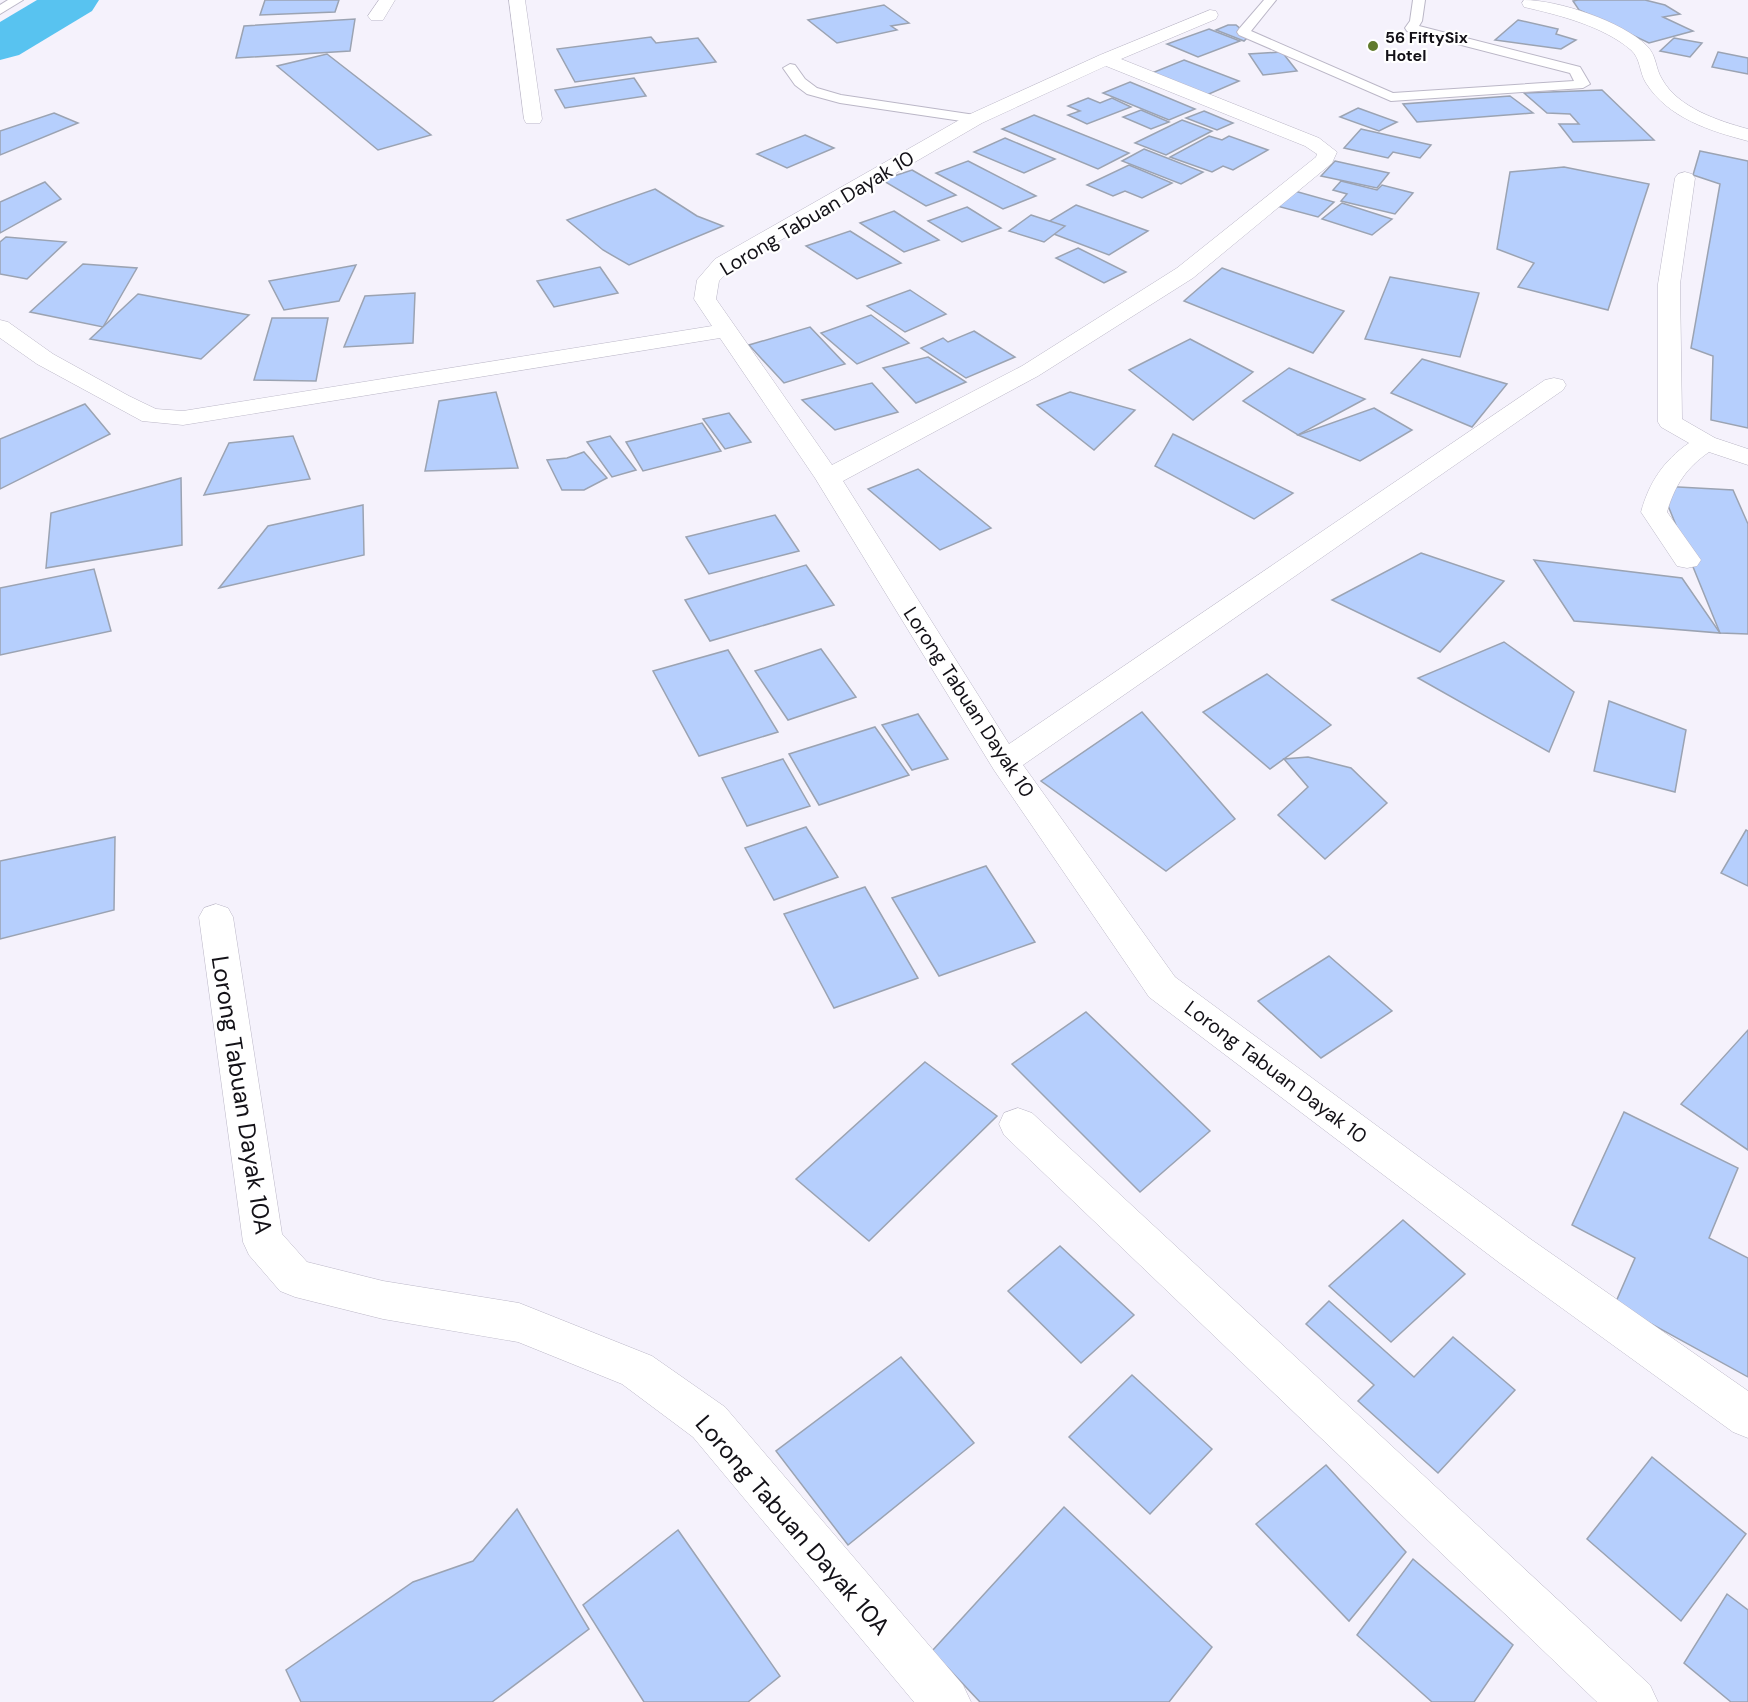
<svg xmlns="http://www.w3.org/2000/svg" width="1748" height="1702" font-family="'DM Sans',sans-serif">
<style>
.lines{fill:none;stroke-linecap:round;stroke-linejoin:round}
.river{fill:#58c3f0;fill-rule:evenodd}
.building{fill:#b6cffd;stroke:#9ba3b2;stroke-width:1.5}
.lane-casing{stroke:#bbb7c7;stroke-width:2}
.street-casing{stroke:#bbb7c7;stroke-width:1}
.lane{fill:#fff;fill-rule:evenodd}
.street{fill:#fff;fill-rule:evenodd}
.poi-dot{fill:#607a2c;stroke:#fff;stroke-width:2}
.labels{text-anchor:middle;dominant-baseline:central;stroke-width:4.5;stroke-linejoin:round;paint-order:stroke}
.far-poi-label{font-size:16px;font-weight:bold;fill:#131117;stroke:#fff;text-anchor:start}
.street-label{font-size:20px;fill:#131117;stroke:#fff}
.near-street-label{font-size:24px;fill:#131117;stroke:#fff}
</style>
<rect width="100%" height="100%" fill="#f5f2fc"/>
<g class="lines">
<path class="river" d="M37,0H99L92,11L19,55L0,60V22Z"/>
</g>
<g class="building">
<path d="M265,0H339L335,12L260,15Z"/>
<path d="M1578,0H1645L1665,5L1680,14L1663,17L1693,31L1649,43L1579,10L1573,1Z"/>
<path d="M884,5L909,23L891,26L897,30L837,43L808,20Z"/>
<path d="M355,19L350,51L236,58L244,26Z"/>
<path d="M1518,20L1558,29L1556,34L1576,40L1561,49L1495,40Z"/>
<path d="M1228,25H1236L1249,36L1244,41L1216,30Z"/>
<path d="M1209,29L1240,41L1198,57L1167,44Z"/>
<path d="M651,37L656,43L698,38L716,62L575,82L557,49Z"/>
<path d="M1674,38L1702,43L1690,57L1660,51Z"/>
<path d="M1282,52L1297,71L1263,75L1249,54Z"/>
<path d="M1718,52L1748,58V74L1712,67Z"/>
<path d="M327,54L431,135L378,150L277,66Z"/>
<path d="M1184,60L1239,81L1202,97L1147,75Z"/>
<path d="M634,78L646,96L565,108L555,90Z"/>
<path d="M1130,82L1195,109L1169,120L1103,93Z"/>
<path d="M1602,90L1654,140L1573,142L1559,124H1579L1570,114L1547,113L1524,93Z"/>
<path d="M1510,96L1533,113L1417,122L1403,104Z"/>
<path d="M1088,98L1100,103L1112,98L1131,107L1087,124L1068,115L1080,111L1068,106Z"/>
<path d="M1358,108L1397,122L1379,131L1340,117Z"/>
<path d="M1141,110L1169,122L1151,129L1123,117Z"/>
<path d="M1204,111L1233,123L1217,130L1186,118Z"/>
<path d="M54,113L78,123L0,155V131Z"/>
<path d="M1034,115L1129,153L1098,169L1002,129Z"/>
<path d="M1182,120L1212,131L1166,155L1135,143Z"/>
<path d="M1361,129L1431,145L1420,158L1393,152L1388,158L1344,148Z"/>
<path d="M805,135L834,148L787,168L757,154Z"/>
<path d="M1209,136L1222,140L1229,136L1268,150L1233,170L1223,166L1212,172L1170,157Z"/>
<path d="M1005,138L1055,159L1024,173L974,152Z"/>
<path d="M1144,149L1203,172L1181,184L1122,161Z"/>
<path d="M1700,151L1748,161V428L1711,420L1713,356L1691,348L1720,184L1693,175Z"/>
<path d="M968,161L1036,196L1003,209L936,173Z"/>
<path d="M1335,161L1389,173L1377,188L1321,176Z"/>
<path d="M1129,165L1172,183L1142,198L1125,191L1113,196L1087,185Z"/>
<path d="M1564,167L1649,184L1608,310L1518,287L1534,263L1497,249L1510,172Z"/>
<path d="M912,170L956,195L926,206L882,180Z"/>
<path d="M1341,181L1377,190L1382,185L1413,193L1395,214L1341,201L1347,194L1333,190Z"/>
<path d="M45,182L61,199L0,233V202Z"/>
<path d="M655,189L697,216L723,226L629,265L603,250L567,220Z"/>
<path d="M1291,190L1334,202L1318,217L1273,205Z"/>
<path d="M1342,203L1392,219L1372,235L1322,219Z"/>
<path d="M1076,205L1148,231L1109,255L1038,228Z"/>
<path d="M967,207L1001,228L962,242L928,221Z"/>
<path d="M894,211L939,240L904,252L860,223Z"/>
<path d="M1031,215L1065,226L1044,242L1009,231Z"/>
<path d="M850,231L901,263L857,279L806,246Z"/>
<path d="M6,237L66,242L27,279L0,274V242Z"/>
<path d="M1078,248L1126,272L1104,283L1056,258Z"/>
<path d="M83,264L137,268L103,327L30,312Z"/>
<path d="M356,265L339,301L284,310L269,281Z"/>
<path d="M600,267L618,293L554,307L537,281Z"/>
<path d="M1222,268L1344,311L1313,353L1184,301Z"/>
<path d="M1390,277L1479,293L1460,357L1365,339Z"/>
<path d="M910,290L946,314L905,332L867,306Z"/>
<path d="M415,293L413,343L344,347L365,296Z"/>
<path d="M138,294L249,315L201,359L90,339Z"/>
<path d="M871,315L909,343L857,364L821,333Z"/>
<path d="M272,318H328L316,381L254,380Z"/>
<path d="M810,327L845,364L784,383L749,345Z"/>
<path d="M974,331L1015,357L966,378L921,348L943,338L948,342Z"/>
<path d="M1190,339L1253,372L1193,420L1129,370Z"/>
<path d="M928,357L966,382L916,403L883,368Z"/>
<path d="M1422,359L1507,384L1472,427L1391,393Z"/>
<path d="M1289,368L1365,399L1298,435L1243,401Z"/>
<path d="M872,383L898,412L835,430L802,400Z"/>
<path d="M496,392L518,468L425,471L439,401Z"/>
<path d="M1070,392L1135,410L1094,450L1037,405Z"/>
<path d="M85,404L110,434L0,489V439Z"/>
<path d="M1374,408L1412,430L1360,461L1298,435Z"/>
<path d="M729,413L751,442L725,449L703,419Z"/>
<path d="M702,423L721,451L643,471L626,442Z"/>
<path d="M1173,434L1293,493L1254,519L1155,466Z"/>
<path d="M293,436L310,479L204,495L229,443Z"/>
<path d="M610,436L636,470L612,477L587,442Z"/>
<path d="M584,452L607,478L584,490H562L547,460L567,458Z"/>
<path d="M918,469L991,528L940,550L868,489Z"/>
<path d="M181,478L182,545L46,568L51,513Z"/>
<path d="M1660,486L1733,490L1748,524V634L1720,633Z"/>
<path d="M363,505L364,555L219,588L268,526Z"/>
<path d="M775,515L799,551L709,574L686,537Z"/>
<path d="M1421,553L1504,581L1440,652L1332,600Z"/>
<path d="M1534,560L1682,578L1720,633L1574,621Z"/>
<path d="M806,565L834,605L710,641L685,600Z"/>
<path d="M94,569L111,631L0,655V588Z"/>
<path d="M1504,642L1574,692L1549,752L1418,678Z"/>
<path d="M821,649L856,697L788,720L755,671Z"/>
<path d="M728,650L778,732L699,756L653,671Z"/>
<path d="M1267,674L1331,725L1270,769L1203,712Z"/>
<path d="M1609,701L1686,730L1675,792L1594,771Z"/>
<path d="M1142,712L1235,819L1166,871L1041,781Z"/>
<path d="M918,714L948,759L912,770L882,725Z"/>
<path d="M875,727L909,775L819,805L789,754Z"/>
<path d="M1308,757L1351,768L1387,803L1325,859L1278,815L1308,787L1284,759Z"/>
<path d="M783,759L810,806L747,826L722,778Z"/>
<path d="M806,827L838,877L774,900L745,848Z"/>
<path d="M1746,830L1748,831V886L1721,873Z"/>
<path d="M115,837L114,910L0,939V861Z"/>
<path d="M986,866L1035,942L939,976L892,898Z"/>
<path d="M865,887L918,978L834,1008L784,914Z"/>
<path d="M1329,956L1392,1011L1321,1058L1258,1001Z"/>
<path d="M1086,1012L1210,1131L1140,1192L1012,1064Z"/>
<path d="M1748,1030V1150L1681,1104Z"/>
<path d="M925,1062L997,1116L869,1241L796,1179Z"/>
<path d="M1624,1112L1738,1168L1709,1238L1748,1258V1377L1615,1304L1635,1258L1572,1225Z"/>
<path d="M1403,1220L1465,1274L1391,1342L1329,1286Z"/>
<path d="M1060,1246L1134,1315L1081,1363L1008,1291Z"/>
<path d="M1329,1301L1414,1377L1453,1337L1515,1390L1438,1473L1358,1401L1374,1385L1306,1324Z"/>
<path d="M901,1357L974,1443L848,1545L776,1451Z"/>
<path d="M1132,1375L1212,1449L1150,1514L1069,1437Z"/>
<path d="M1652,1457L1746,1534L1681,1621L1587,1539Z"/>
<path d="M1326,1465L1406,1552L1349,1621L1256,1524Z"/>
<path d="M1064,1507L1212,1647L1169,1702H980L932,1651Z"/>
<path d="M517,1509L589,1629L492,1702H301L286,1670L413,1582L473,1561Z"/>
<path d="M678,1530L780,1676L748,1702H644L583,1605Z"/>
<path d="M1413,1559L1513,1645L1474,1702H1432L1357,1635Z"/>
<path d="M1727,1594L1748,1610V1702H1731L1684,1663Z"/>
</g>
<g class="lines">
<defs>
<g id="lane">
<path d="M8,0H23L0,14V5Z"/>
<path d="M1264,0H1276L1251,31L1393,93L1574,81L1570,73L1407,31L1405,28L1410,21L1413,0H1425L1422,21L1419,26L1580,67L1590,84L1583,88L1391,101L1239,35L1237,32L1239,29Z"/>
<path d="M790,64L795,65L805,79L817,88L841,95L975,115L982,119L975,123L840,103L807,94L795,85L783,68Z"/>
</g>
<g id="street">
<path d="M379,0H395L383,20H371L368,16Z"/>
<path d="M509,0H525L542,119L540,123H526L524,119Z"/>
<path d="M1524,0C1558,0 1622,21 1647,46C1657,56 1655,68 1662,79C1678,108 1719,121 1748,129V141C1710,131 1668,118 1646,83C1639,72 1641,59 1631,50C1603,26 1559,15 1524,7L1522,3Z"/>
<path d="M1210,10L1216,11L1218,15L1216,19L1121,59L1319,138L1337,152L1332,163L1193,278L1038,376L843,481L1009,744L1545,380L1554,378L1563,380L1566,385L1563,390L1023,765L1175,977L1529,1238L1748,1391V1438L1733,1432L1501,1264L1149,997L994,770L815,478L720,338L183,425L142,421L37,364L0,338V320L8,322L53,354L129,396L156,409L183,411L712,326L694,299L697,280L715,259L968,115L1100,55ZM1106,66L1305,146L1317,154L1316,157L1177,268L1022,366L832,465L716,299L719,281L731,269L982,123Z"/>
<path d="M1685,172L1692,174L1695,178L1680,284L1682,419L1715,438L1748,449V465L1709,452C1686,468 1675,485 1667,512L1701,560L1697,566L1687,568L1677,566L1641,512C1649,483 1663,461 1689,443L1661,427L1658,422V284L1675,178L1678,174Z"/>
<path d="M216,904L228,908L233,917L282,1234L307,1262L383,1281L519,1303L652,1356L725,1407L963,1685L971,1702H914L693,1437L622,1384L518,1342L383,1319L295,1297L280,1291L249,1255L243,1242L199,917L204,908Z"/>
<path d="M1018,1108L1032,1113L1650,1685L1658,1702H1597L1004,1135L999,1124L1004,1113Z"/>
</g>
</defs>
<use href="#lane" class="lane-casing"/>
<use href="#street" class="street-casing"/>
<use href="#lane" class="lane"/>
<use href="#street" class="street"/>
</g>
<circle class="poi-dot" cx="1373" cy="46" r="6"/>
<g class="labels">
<g class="far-poi-label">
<text x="1385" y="37">56 FiftySix<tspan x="1385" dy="18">Hotel</tspan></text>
</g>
<g class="street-label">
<text transform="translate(817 213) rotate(-31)">Lorong Tabuan Dayak 10</text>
<text transform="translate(969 702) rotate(57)">Lorong Tabuan Dayak 10</text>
<text transform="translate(1276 1072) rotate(37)">Lorong Tabuan Dayak 10</text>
</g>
<g class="near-street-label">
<text transform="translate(242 1095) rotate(81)">Lorong Tabuan Dayak 10A</text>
<text transform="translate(793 1525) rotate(49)">Lorong Tabuan Dayak 10A</text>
</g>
</g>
</svg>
